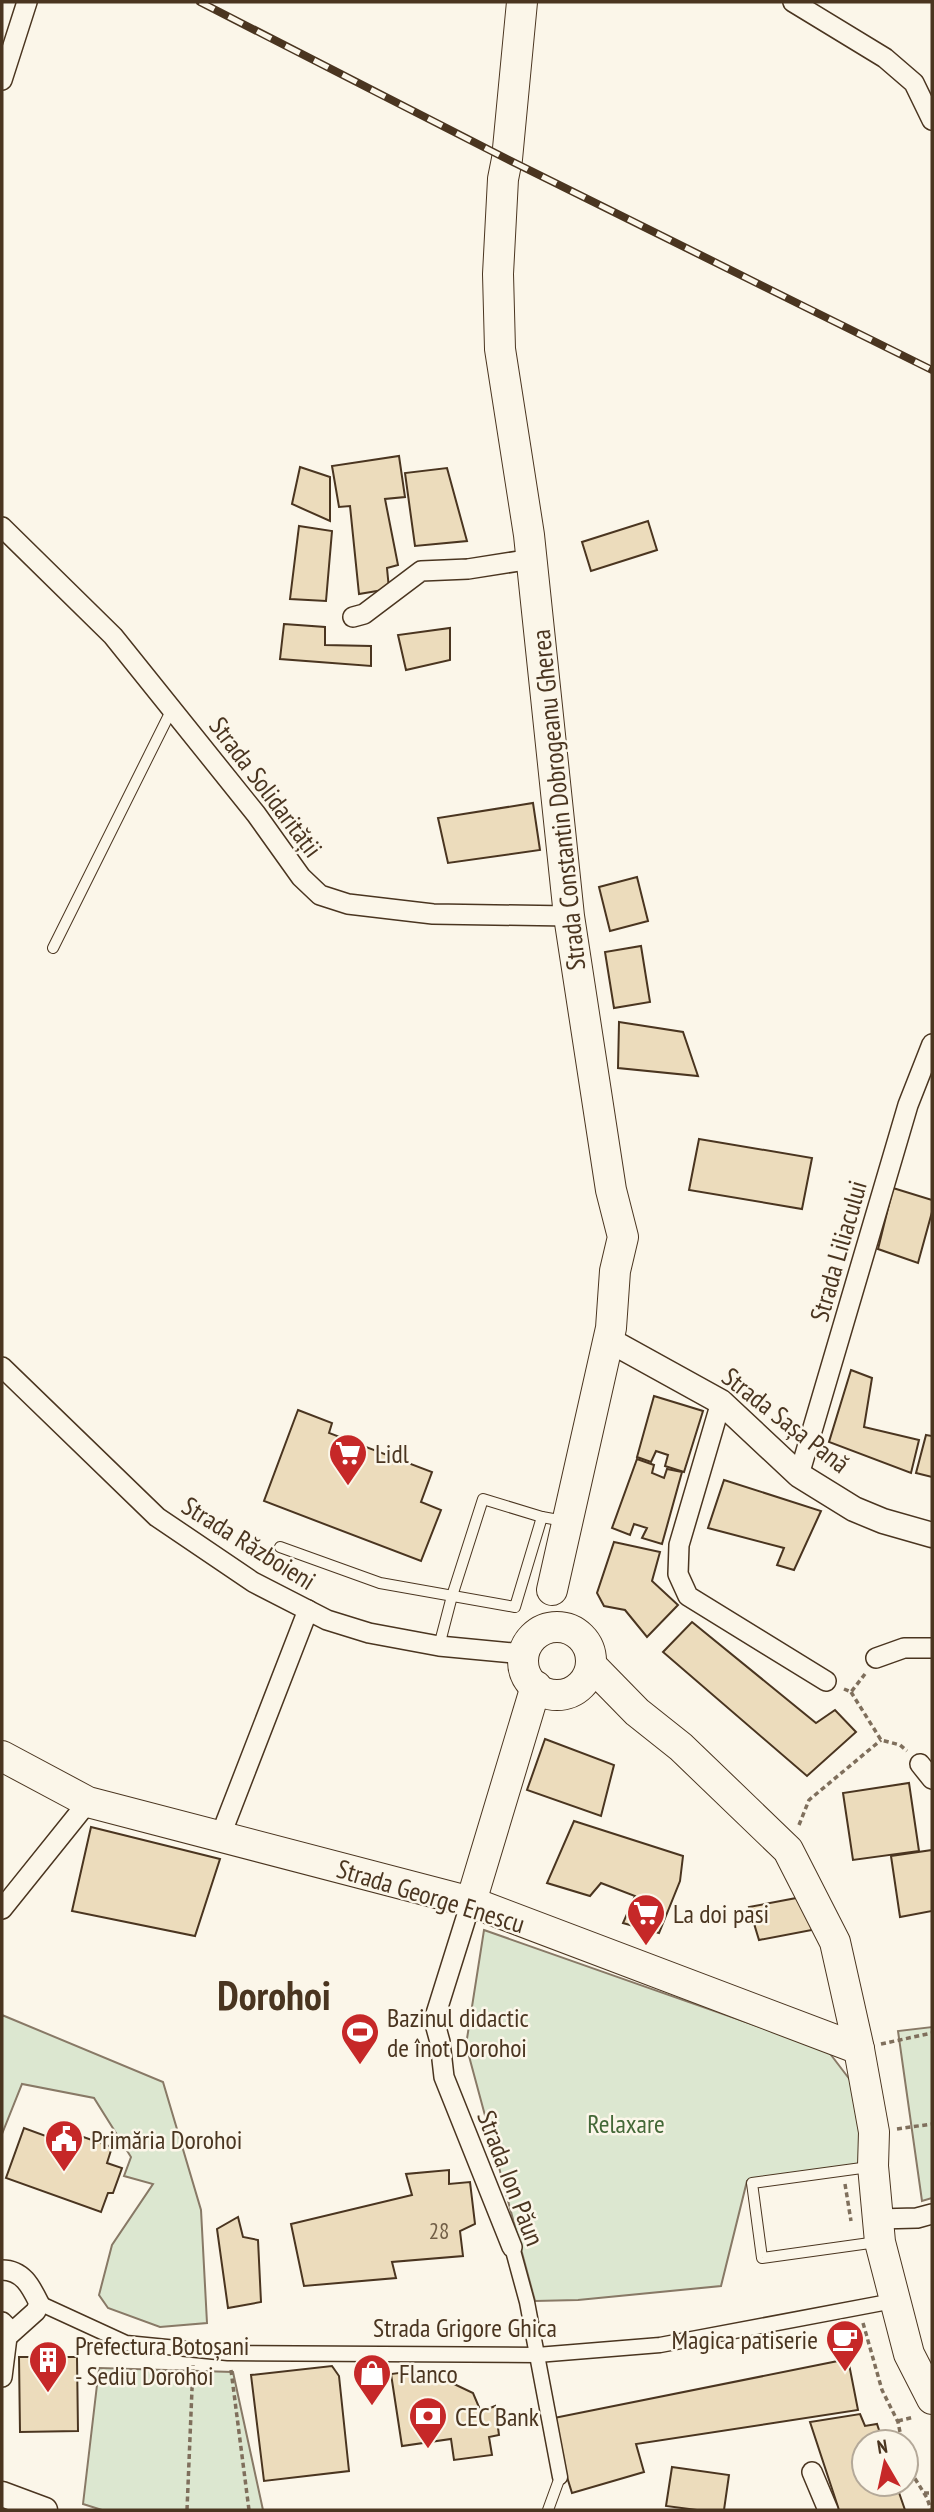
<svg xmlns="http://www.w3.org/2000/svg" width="934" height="2512" font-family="'PT Sans Narrow',sans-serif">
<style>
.green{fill:#dce7d0;stroke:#887966;stroke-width:2}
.building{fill:#ecdcbc;stroke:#4a3520;stroke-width:2}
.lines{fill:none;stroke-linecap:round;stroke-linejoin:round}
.service-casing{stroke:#4a3520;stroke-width:12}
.pedestrian-casing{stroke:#4a3520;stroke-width:17}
.minor-casing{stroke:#4a3520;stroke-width:22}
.tertiary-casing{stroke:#4a3520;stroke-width:27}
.primary-casing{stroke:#4a3520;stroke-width:32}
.path{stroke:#7f6f5c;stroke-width:3.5;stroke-dasharray:5 3.5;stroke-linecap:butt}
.service{stroke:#fbf6e9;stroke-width:10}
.pedestrian{stroke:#fbf6e9;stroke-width:14}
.minor{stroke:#fbf6e9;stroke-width:19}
.tertiary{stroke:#fbf6e9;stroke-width:24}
.primary{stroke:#fbf6e9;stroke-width:30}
.rail-casing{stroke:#4a3520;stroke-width:8}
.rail{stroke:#fbf6e9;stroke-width:5;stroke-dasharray:16;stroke-linecap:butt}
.labels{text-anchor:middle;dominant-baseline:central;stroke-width:5;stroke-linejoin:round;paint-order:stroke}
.number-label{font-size:23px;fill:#725f47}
.street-label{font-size:26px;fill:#4a3520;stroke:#fbf6e9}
.poi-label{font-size:26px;fill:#4a3520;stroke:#fbf6e9;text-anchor:start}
.park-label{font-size:26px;fill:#436837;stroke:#fbf6e9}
.town-label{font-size:40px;font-weight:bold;fill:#4a3520;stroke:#fbf6e9}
</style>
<rect width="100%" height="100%" fill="#fbf6e9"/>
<g class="green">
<path d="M484,1930L828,2051L857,2089L861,2165L747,2181L721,2286L578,2300L535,2301L466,2045Z"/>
<path d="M2,2015L163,2082L201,2210L207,2323L160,2327L108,2308L99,2295L112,2245L153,2184L124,2176L131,2157L94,2098L22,2084L2,2134Z"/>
<path d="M932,2027V2198L922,2201L898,2031Z"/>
<path d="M99,2368L233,2372L263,2510H102L83,2504Z"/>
</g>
<g class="building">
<path d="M399,456L405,497L385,499L398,565L387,568L389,589L359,594L350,506L339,507L332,466Z"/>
<path d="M300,467L330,477V521L292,504Z"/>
<path d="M447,468L467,541L415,546L405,473Z"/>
<path d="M648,521L657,550L591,571L582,542Z"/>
<path d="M299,526L332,531L326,601L290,599Z"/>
<path d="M284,624L325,627V645L371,646V666L280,659Z"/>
<path d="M450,628V660L406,670L398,635Z"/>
<path d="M533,803L540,850L448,863L438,818Z"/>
<path d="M637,877L648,921L610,931L599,887Z"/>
<path d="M641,946L650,1002L614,1008L605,952Z"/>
<path d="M619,1022L683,1032L698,1076L618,1068Z"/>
<path d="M699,1139L812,1158L802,1209L689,1190Z"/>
<path d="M893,1188L932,1200V1212L918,1263L878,1249Z"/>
<path d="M851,1370L872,1378L864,1427L919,1440L911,1473L829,1442Z"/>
<path d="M654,1396L703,1411L684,1472L665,1466L668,1455L656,1451L651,1462L637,1457Z"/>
<path d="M298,1410L332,1423L329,1433L432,1472L421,1502L441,1510L421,1561L264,1501Z"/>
<path d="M926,1435L932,1436V1477L916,1473Z"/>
<path d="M637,1459L654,1465L652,1473L664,1478L667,1469L682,1472L662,1544L642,1538L647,1528L634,1524L630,1535L612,1528Z"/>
<path d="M724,1480L821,1511L794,1570L777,1565L784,1548L708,1528Z"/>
<path d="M614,1542L660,1552L652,1581L678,1605L647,1637L625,1610L604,1606L597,1593Z"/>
<path d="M692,1622L816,1723L835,1710L856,1732L807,1776L663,1652Z"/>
<path d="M545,1739L614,1765L601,1816L527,1790Z"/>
<path d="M909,1783L919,1851L853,1860L843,1793Z"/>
<path d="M574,1821L683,1856L680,1881L659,1933L623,1923L635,1896L601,1883L590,1896L547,1883Z"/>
<path d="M91,1827L220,1859L195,1936L72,1911Z"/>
<path d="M932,1850V1911L900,1917L891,1856Z"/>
<path d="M807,1896L817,1929L759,1940L749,1907Z"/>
<path d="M55,2127L112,2147L107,2163L122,2168L113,2193H108L101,2212L6,2178L24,2128L51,2138Z"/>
<path d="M449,2170V2184L470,2182L475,2224L460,2231L463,2256L392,2262L396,2278L304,2286L291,2224L412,2195L406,2174Z"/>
<path d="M238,2217L243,2237L258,2240L261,2302L228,2308L217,2229Z"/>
<path d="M19,2357H77L78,2431L20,2432Z"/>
<path d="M848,2359L858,2410L636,2444L644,2472L572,2493L549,2419Z"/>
<path d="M332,2366L339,2376L349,2471L264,2481L251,2375Z"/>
<path d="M414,2371L416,2383L429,2381L452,2383L473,2393L481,2412L495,2406L499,2435L489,2437L492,2455L454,2460L451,2439L402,2446L391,2374Z"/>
<path d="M860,2414L865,2426L877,2424L883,2442H864V2484H896L905,2510H839L810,2422Z"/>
<path d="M672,2467L729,2475L724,2510H697L666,2506Z"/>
</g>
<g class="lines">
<defs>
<g id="service">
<path d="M53,948L172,709"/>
<path d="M280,1547L380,1583L515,1607L542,1517"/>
<path d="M439,1646L452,1596L483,1499L542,1517L564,1521"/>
<path d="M869,2167L752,2183L762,2258L877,2242"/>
<path d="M548,2510L560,2477"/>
</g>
<g id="pedestrian">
<path d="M512,2247L527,2302L560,2477"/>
<path d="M39,2303L126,2343L228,2353L537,2355L660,2345L888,2302L895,2297"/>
</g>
<g id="minor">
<path d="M793,2L885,58L914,83L932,120"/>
<path d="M2,80L27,2"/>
<path d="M2,527L113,636L256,814L301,877L320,895L348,904L433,914L569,916"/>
<path d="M353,617L364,614L421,571L468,569L532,559"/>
<path d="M2,1367L157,1517L253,1582L327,1620L369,1633L439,1646L524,1654"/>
<path d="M721,1402L679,1545L678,1574L688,1596L826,1681"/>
<path d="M799,1475L908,1105L932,1044"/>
<path d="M876,1658L904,1648H932"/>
<path d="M920,1764L932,1779"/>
<path d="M220,1837L308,1610"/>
<path d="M471,1902L434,2020L440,2042L444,2077L512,2247"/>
<path d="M2,1909L88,1802"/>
<path d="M878,2219L917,2218L932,2214"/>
<path d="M2,2270C23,2270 31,2287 39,2303L36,2311L7,2337L6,2326L2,2322"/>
<path d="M2,2377L7,2337"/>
<path d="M812,2472L828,2510"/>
</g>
<g id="tertiary">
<path d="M607,1339L721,1402L799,1475L854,1509L883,1521L932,1535"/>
<path d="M2,2494L45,2510"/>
</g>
<g id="primary">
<path d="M522,2L507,159L503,179L498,274L500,349L529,535L569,916L611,1190L623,1237L615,1271L611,1328L552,1590"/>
<circle cx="557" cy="1661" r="34"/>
<path d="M591,1665L637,1712L681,1747L788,1850L835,1942L859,2049L874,2132L873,2166L880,2242L909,2354L932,2399"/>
<path d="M2,1756L88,1802L471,1902L859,2049"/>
<path d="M471,1902L536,1686"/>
</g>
</defs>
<use href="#service" class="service-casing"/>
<use href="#pedestrian" class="pedestrian-casing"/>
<use href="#minor" class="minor-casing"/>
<use href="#tertiary" class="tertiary-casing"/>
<use href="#primary" class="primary-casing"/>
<g class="path">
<path d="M844,1689L851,1692L865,1674"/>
<path d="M851,1692L881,1740L900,1745L907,1751"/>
<path d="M799,1825L809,1800L881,1740"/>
<path d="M881,2044L932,2033"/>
<path d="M897,2129L932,2124"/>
<path d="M845,2184L851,2221"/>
<path d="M863,2323L882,2390L898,2422L902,2442"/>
<path d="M231,2370L249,2510"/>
<path d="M898,2421L914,2417"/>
<path d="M906,2464L927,2498L931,2510"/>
<path d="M924,2493H932"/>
<path d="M187,2510L193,2365"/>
</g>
<use href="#service" class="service"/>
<use href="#pedestrian" class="pedestrian"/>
<use href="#minor" class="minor"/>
<use href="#tertiary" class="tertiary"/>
<use href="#primary" class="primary"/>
<defs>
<path id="rail" d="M200,2L507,159L932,370"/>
</defs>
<use href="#rail" class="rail-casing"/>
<use href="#rail" class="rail"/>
</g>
<defs>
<symbol id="supermarket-pin" viewBox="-11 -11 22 30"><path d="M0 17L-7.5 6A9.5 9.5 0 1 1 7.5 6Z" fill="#c62828" stroke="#fbf6e9"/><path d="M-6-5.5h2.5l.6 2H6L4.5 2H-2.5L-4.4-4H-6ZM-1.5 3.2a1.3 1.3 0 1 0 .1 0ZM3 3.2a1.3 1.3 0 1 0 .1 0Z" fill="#fff"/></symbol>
<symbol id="stadium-pin" viewBox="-11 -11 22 30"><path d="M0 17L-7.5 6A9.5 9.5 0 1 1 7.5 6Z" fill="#c62828" stroke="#fbf6e9"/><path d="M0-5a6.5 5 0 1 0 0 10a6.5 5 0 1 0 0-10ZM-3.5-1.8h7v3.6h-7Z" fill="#fff"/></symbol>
<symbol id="civic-pin" viewBox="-11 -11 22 30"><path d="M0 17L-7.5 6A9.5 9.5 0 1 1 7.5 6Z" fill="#c62828" stroke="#fbf6e9"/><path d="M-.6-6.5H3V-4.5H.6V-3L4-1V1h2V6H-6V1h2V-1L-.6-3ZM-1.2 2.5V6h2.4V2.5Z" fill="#fff"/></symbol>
<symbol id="cafe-pin" viewBox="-11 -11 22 30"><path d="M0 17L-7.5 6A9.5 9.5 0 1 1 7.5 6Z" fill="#c62828" stroke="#fbf6e9"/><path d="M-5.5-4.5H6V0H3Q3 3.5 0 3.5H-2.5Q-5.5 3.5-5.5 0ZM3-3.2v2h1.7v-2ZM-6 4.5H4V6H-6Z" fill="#fff"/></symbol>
<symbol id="building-pin" viewBox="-11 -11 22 30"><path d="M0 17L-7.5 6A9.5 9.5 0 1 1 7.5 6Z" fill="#c62828" stroke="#fbf6e9"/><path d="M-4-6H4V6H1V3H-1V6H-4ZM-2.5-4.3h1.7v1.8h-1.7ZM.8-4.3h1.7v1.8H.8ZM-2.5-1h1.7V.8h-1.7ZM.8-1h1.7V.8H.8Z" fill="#fff"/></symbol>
<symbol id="shop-pin" viewBox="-11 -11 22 30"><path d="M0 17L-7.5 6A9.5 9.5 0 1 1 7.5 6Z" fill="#c62828" stroke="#fbf6e9"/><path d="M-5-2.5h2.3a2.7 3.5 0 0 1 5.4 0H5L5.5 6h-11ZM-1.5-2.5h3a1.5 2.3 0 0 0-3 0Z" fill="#fff"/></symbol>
<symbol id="bank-pin" viewBox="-11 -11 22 30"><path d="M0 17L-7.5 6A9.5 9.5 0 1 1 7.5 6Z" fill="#c62828" stroke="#fbf6e9"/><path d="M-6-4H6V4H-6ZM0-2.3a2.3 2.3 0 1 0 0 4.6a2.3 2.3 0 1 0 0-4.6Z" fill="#fff"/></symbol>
</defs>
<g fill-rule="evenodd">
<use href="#supermarket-pin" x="326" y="1431" width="44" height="60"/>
<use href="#supermarket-pin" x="624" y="1891" width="44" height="60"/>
<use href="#stadium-pin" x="338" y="2010" width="44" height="60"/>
<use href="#civic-pin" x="42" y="2117" width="44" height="60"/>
<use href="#cafe-pin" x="823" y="2317" width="44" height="60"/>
<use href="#building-pin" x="26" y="2338" width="44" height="60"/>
<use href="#shop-pin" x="350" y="2351" width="44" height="60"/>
<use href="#bank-pin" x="406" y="2394" width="44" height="60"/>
</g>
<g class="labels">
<g class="number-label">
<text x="439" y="2230">28</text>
</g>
<g class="street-label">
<text transform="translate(266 787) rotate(53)">Strada Solidarității</text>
<text transform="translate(558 800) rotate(-96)">Strada Constantin Dobrogeanu Gherea</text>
<text transform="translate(838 1251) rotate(-74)">Strada Liliacului</text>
<text transform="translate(786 1420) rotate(38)">Strada Sașa Pană</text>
<text transform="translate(249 1543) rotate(32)">Strada Războieni</text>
<text transform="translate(431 1896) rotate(17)">Strada George Enescu</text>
<text transform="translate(511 2178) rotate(69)">Strada Ion Păun</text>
<text x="465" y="2327">Strada Grigore Ghica</text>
</g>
<g class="poi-label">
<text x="375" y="1453">Lidl</text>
<text x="673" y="1913">La doi pasi</text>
<text x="387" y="2017">Bazinul didactic<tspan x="387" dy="30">de înot Dorohoi</tspan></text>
<text x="91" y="2139">Primăria Dorohoi</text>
<text x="818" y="2339" text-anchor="end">Magica patiserie</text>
<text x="75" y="2345">Prefectura Botoșani<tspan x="75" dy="30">- Sediu Dorohoi</tspan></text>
<text x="399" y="2373">Flanco</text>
<text x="455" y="2416">CEC Bank</text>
</g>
<g class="park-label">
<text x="626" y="2123">Relaxare</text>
</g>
<g class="town-label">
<text x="274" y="1995">Dorohoi</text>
</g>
</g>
<rect width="934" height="2512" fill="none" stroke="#4a3520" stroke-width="7"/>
<g transform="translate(885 2463) rotate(351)"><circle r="33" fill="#fbf6e9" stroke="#b4a999" stroke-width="2"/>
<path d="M0-5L12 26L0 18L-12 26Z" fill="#c62828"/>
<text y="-10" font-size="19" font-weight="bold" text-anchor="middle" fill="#4a3520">N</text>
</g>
</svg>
